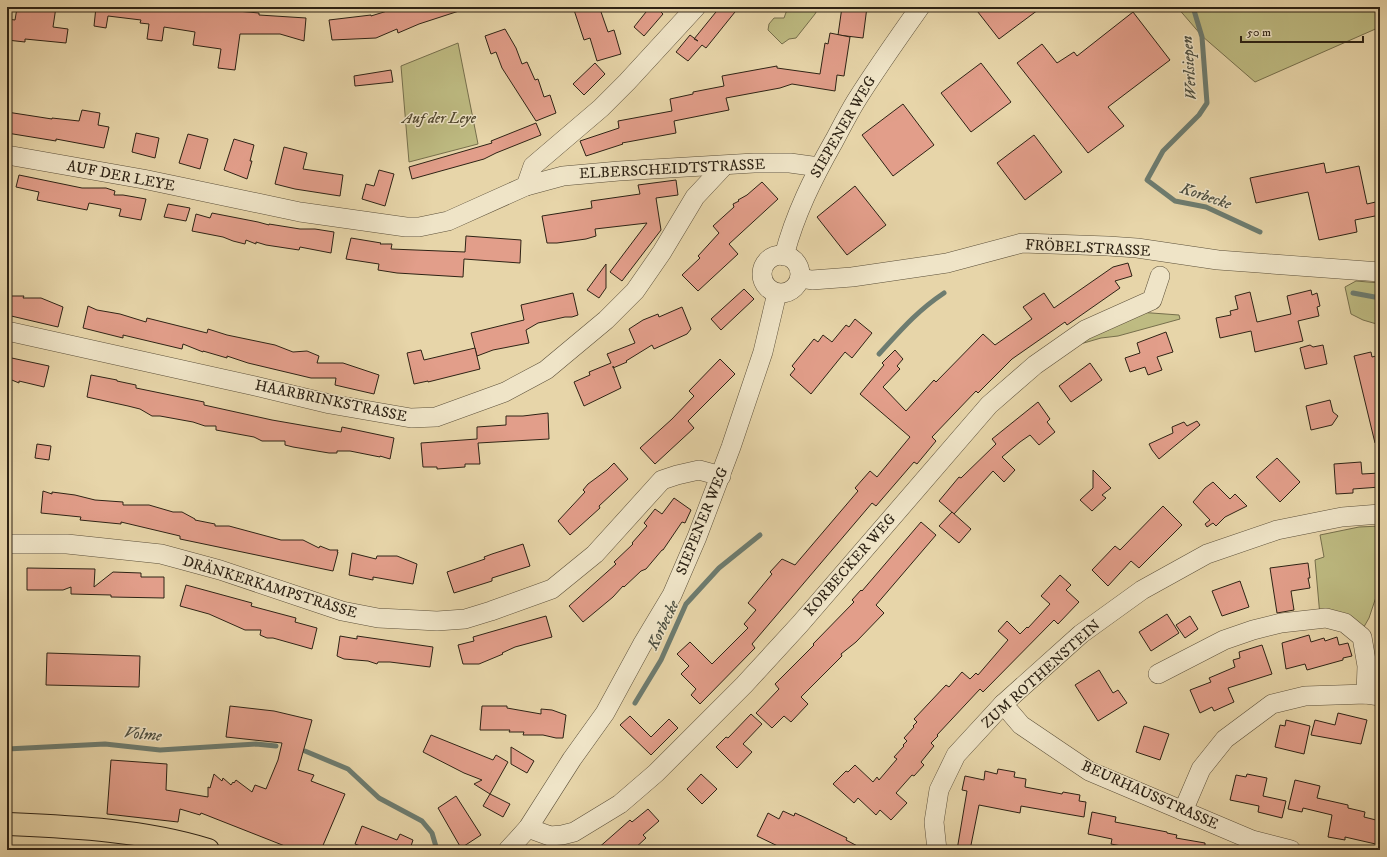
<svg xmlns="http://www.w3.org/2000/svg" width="1387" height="857" font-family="'IM FELL DW Pica',serif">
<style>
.green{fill:#bebb82;stroke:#766f4c}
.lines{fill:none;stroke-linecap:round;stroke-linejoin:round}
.stream{stroke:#6d7c70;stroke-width:5}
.building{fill:#e29e8a;stroke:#2e2315}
.street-casing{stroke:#5c503a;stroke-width:20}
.primary-casing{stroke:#2e2315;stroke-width:24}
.street{stroke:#efe4c7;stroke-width:19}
.primary{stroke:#e7d5a9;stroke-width:22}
.labels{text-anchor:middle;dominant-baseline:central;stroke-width:3;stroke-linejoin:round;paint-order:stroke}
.park-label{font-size:15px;font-style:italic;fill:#524930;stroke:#efe4c7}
.street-label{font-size:15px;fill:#2e2315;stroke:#efe4c7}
.water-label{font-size:16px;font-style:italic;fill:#4e5042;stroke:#efe4c7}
</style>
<rect width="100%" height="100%" fill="#e7d5a9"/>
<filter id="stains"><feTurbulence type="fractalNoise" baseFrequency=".005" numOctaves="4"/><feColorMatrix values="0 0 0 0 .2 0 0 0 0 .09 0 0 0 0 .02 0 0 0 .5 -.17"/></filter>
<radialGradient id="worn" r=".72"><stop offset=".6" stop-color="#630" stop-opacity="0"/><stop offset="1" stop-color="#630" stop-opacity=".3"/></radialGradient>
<g class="green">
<path d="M788,7H819L815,14L796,38L789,39L782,44L768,30L769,24L774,18H784Z"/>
<path d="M1177,7H1380V27L1255,82L1202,36Z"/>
<path d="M458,43L478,144L409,162L401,66Z"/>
<path d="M1356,281L1380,283V325L1363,320L1351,314L1345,287Z"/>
<path d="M1138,312L1179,315L1180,319L1118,336L1101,338L1070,347Z"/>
<path d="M1380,526V585L1369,618L1361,632L1320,616L1315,560L1324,557L1320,535L1359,527Z"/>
</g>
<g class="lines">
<g class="stream">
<path d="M1193,7L1202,37L1207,103L1199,115L1163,151L1147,180L1175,201L1206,207L1260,232"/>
<path d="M1353,293L1380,298"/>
<path d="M879,354C901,330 917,311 944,293"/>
<path d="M635,703L661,660L686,604L719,568L760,535"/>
<path d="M7,749L105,744L160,750L256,744L276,746"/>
<path d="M305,751L348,769L379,798L422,821L432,833L437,850"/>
</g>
</g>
<g class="building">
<path d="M42,7H56L53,27L68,29L66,43L25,39V42L7,40V19L15,20L17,8L41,11Z"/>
<path d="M96,7H181L203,10H226L259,13V15L306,18L304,41L280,34H240L235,70L218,68L221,49L193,45L195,32L164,27L162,41L147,39L149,24L140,23L141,20L108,16L106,28L94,26Z"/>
<path d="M400,7H462V10L419,24L398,33L397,29L376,38L332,40L329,20L371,15V16Z"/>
<path d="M573,7H593L594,11L600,9L608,32L614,30L621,54L597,61L590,38L584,40Z"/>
<path d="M650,7H656L663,14L644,36L634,27Z"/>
<path d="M720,7H739L706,48L702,45L688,61L676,52L690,35L698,41L694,39Z"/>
<path d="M842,7H867L863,38L838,35Z"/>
<path d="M974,7H1042L999,39Z"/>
<path d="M1133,12L1170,60L1108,107L1124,126L1088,153L1017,63L1042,44L1057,63L1074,52L1077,56Z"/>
<path d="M505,29L516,48L522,64L527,62L535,80L538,79L544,97L550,95L556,113L536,121L502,68L496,52L491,54L485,36Z"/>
<path d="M830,33L850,37L844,76L837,75L835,91L792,84L780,88L726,98L729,110L674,121L676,133L622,143L623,144L586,156L580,141L619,128L618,121L672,111L670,99L693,94V92L724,86L722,76L777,66V68L820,74L825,43L828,44Z"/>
<path d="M595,63L605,74L584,95L573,84Z"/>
<path d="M981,63L1011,102L971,132L941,93Z"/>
<path d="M391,70L393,82L355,86L354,76Z"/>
<path d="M903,104L934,145L893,176L862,135Z"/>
<path d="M82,110L100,113L98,125L109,127L104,148L56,139V141L7,133V112L52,119V118L79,121Z"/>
<path d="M536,123L541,135L496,153L484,159L412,179L409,167L492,143L491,141Z"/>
<path d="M136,133L159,138L155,158L132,152Z"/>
<path d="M188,134L208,139L200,169L179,163Z"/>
<path d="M1034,135L1062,172L1025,200L997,163Z"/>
<path d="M234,139L254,145L250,161H252L247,179L224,170Z"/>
<path d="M284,147L307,153L303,169L343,175L340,196L295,189L275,184Z"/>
<path d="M1324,163L1326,173L1359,166L1367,204L1380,201V215L1355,220L1357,232L1319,240L1308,192L1256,203L1250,178Z"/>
<path d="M379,170L394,174L385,206L362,199L366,184L374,186Z"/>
<path d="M19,175L82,188H106L115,191L114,195H123L146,199L141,220L119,216L121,209L100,205L89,203L87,210L37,200L39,192L16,187Z"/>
<path d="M676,180L678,195L656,198L661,230L622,281L610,272L647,223L595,229L596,236L586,239L557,243H547L542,216L592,208L591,201L640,194L638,185Z"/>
<path d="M762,182L778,199L729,244L738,254L698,291L682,275L700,258L698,256L719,233L713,226L734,207L733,204L739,201L738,200L747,195Z"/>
<path d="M855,186L886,225L847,255L817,217Z"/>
<path d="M168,204L190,208L186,221L164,217Z"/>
<path d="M212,213L258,222L269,225V224L300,229H315L334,232L331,253L300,247L299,250L266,245L256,242V244L246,240L245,244L233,241L223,237L192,231L196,214L210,218Z"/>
<path d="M466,236L521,240L520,263L464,259L463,277L397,273L378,270L379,264L346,259L351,238L381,243L380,244H392L391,249L465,252Z"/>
<path d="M1128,263L1132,276L1115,281L1120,288L1067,325L1065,322L1012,359L978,393L976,391L932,437L936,441L917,464L914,462L876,506L872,503L752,644L755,648L700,704L691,695L696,689L681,674L689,666L677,654L690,642L712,664L748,628L744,624L756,610L748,603L772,574L770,572L782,559L795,565L858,491L855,488L870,471L877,477L910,437L860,394L884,365L882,363L895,350L903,359L897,366L900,369L883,387L906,411L934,380L936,382L983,334L995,345L1032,319L1023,307L1044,293L1054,308L1113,267Z"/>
<path d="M606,264V288L599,298L587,290Z"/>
<path d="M744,289L754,299L721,330L711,319Z"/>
<path d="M1311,290L1312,295L1317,293L1320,306L1317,307L1319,316L1298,321L1303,341L1255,352L1251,331L1220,338L1216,318L1231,315L1230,311L1238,309L1235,296L1250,292L1257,322L1291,314L1287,296Z"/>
<path d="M573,293L578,315L572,317H565L538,323L526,330L529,343L493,350L477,356L471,333L524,320L521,305Z"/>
<path d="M7,296H24L23,298H41L63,307L58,327L7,315Z"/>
<path d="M88,306L97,310L120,314L146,322L147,318L207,333L208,329L227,335L275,345L293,352L307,351L319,356L317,363H343L379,375L374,394L335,385L336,378H311L248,363L227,356V358L203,351V352L183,344L182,349L123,335V338L83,328Z"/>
<path d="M682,307L691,329L687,334L654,349L652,345L626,361L627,362L613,368V366L621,388L584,406L574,382L590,375L589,372L611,363L607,354L635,343L629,329L643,320L658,314L659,317Z"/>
<path d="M855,319L872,333L852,358L845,352L811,394L790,375L795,369L792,366L814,339L818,342L823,335L832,342L846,325L849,327Z"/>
<path d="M1166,332L1173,352L1157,357L1162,370L1148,375L1145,367L1130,372L1125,358L1140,353L1137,343Z"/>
<path d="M1310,345L1313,347L1323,345L1327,364L1305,369L1300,348Z"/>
<path d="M475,348L480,369L428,382V381L414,384L407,353L421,350L424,360Z"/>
<path d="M1371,352L1372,357L1380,355V443H1375L1354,356Z"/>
<path d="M7,357L49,366L44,387L19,381V383L7,378Z"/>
<path d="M720,359L735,374L688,421L694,428L655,464L640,448L672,419L694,396L689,391Z"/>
<path d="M1090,363L1102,380L1071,402L1059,386Z"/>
<path d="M91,375L117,380V381L136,385V388L204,402V405L272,420L341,432L342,427L394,438L390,459L380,456V457L350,451H337V453H329L293,447L285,445V441H262L254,437L216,430V426H205L193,422L160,416H152L140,409L128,406L87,397Z"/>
<path d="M1330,400L1333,412L1338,416L1332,425L1311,430L1306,406Z"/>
<path d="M1038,402L1050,419L1047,422L1055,432L1039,445L1030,435L1020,442L1002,457L1015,470L1004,482L993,471L954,514L939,501L959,477L961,478L996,444L992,439Z"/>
<path d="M548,413L549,439L478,443L480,464H465V467L437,469V467H423L421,443L477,439V427L506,425V416H523Z"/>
<path d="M1197,421L1200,425L1159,459L1152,450L1149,444L1173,433L1172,427L1184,422L1187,426Z"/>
<path d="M37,444L51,446L49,460L35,458Z"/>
<path d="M1277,458L1300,482L1280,502L1256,477Z"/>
<path d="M1361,462L1362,474L1380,473V487L1353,489V493L1336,494L1334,464Z"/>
<path d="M614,463L628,479L599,506L600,508L570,535L558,521L585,492L583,490L588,484L607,470Z"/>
<path d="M1093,470L1111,488L1102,495L1106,498L1092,511L1080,500L1093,488Z"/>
<path d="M1213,482L1230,499L1235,494L1247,506L1225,517L1216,526L1213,523L1207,527L1205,524L1210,520L1193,502L1205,488Z"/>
<path d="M43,491L52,494V492L75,495L95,500L123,502V505H149L173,512H182L195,519V520L215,524V526H229L281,540H303L319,548L320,546L330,550H338L337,552H338L333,571L180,539V536L121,522V524L80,520L81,517L41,513Z"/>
<path d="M674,498L691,510L685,523L682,522L663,550H662L646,569L641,571L624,587L623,586L613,597L583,622L569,606L616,564L614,562L633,544L632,543L647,526L644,523L655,509L662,514Z"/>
<path d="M1163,506L1182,525L1139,568L1131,561L1108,586L1092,570L1115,546L1120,550Z"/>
<path d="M952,512L971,529L959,543L939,526Z"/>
<path d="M921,522L936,535L876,605L884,613L856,642L841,654L842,656L801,697L808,704L791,722L784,716L772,728L756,713L779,689L775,684L814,645L813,644L854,602L852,600L861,590L862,591Z"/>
<path d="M523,544L530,566L492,578V581L454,593L447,572L485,559L484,557L492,554Z"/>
<path d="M352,553L376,559L377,556H397L417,564L413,584L373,577V580L349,575Z"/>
<path d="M1308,563L1310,578H1308L1310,588L1291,591L1294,610L1277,613L1270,568Z"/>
<path d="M27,568L95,569L94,587L113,572L141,573V577H164V598L111,597V595L71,594V587L63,590H27Z"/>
<path d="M1060,575L1071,585L1066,590L1079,602L1058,624L1054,620L983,692L980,689L937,735L938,736L931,743L934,746L921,762L924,765L914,776L912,775L896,793L907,803L891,820L880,810L876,815L858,798L854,803L833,784L846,771L848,772L855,765L873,782L877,777L879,780L897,759L894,757L904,746L903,745L907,741L904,738L914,727L913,726L917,722L914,719L946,685L949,687L962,672L970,679L976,673L978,675L1008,640L998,631L1007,621L1020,634L1027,627L1028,628L1050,604L1041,596Z"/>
<path d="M1240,581L1249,607L1222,616L1212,591Z"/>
<path d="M186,585L252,603L251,606L296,618L295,622L317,628L312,649L273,638H267L260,635L261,630H245L209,614L180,606Z"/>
<path d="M1167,614L1179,633L1151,651L1139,632Z"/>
<path d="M546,616L552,637L515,647L502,653L503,654L479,664H463L458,645L474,641L473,637Z"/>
<path d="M1190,616L1198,629L1185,638L1176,625Z"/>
<path d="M1309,635L1311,642L1324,638L1325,641L1337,637L1339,645L1348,643L1352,656L1343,658V660L1307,670L1305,664L1286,669L1282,643Z"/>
<path d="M340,636L357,639V636L433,647L430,667L390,662H378L377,664L368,661L344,659L337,656Z"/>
<path d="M1262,645L1272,674L1228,688L1234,702L1214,711L1212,707L1200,713L1190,690L1211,682L1209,678L1235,667L1233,660L1240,658L1239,652Z"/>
<path d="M47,653L140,656L139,687L46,685Z"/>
<path d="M1099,670L1113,693L1118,690L1127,703L1098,721L1075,685Z"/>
<path d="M230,706L274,711L312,720L298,770L314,775L311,781L345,794L321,850H307L297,846L295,850L201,813L200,815L180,809L178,822L107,814L111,760L167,764L166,790L208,797V787L210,788L214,774L222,781L223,778L231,785L233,782L234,783L236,780L252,792L255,785L266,789L278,760L282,743L226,737Z"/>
<path d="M482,706H507V708L541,714V709L552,710L566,715L563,738H556L543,735H523L524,732H509L510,730H480Z"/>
<path d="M1338,713L1367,720L1361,744L1311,735L1315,720L1335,725Z"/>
<path d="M751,714L762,724L743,744L752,752L737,768L716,747L726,737L728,738Z"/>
<path d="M630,716L651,737L669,719L678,728L651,755L620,725Z"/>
<path d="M1286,720L1310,726L1304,754L1275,747L1280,725L1285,726Z"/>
<path d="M1144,726L1169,734L1160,760L1136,752Z"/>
<path d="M431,735L493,760L496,755L508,762L490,794L474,784L482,780L464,773L423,752Z"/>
<path d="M511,747L534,761L527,773L511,764Z"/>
<path d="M998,769L1015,772L1014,777L1026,779L1025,787L1062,794L1063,792L1080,795L1079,801L1086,802L1084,817L1021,806L1020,813L979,805L970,850H957L967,791L962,790L965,776L984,780L985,771L997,774Z"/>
<path d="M701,774L717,789L702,804L687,789Z"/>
<path d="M1247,774L1267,778L1263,796L1286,801L1282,818L1258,812L1259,806L1230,800L1236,775L1246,777Z"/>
<path d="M1295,780L1320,786L1317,798L1348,805V808L1365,812L1364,817L1380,821V845L1345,837V840L1328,837L1332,815L1303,808L1302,812L1288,809Z"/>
<path d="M490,794L510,804L503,817L483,806Z"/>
<path d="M456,796L481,835L461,848L438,808Z"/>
<path d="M648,809L659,821L643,835L646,838L633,850H596L630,820L632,822Z"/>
<path d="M783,811L794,816L795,813L806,818L847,838L846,840L865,850H786L757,836L768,813L779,819Z"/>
<path d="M1092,812L1116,817L1115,822L1167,832V833L1177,835L1176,838L1205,843V850H1143L1111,844L1112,839L1088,834Z"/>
<path d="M362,826L397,840L400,834L413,840L411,846L420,850H371L355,844Z"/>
</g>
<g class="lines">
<defs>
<g id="street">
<path d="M7,155L143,179L300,212L406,227H419L448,221L526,186L563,176L619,171L754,163H790L819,167"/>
<path d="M526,186L533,166L601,108L627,82L696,7"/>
<circle cx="781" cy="274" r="19"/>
<path d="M784,256C795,214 813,178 834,141C841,128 848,114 856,101C876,69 898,38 920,7"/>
<path d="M800,278L812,280L852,277L947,263L1022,243L1108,246L1137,248L1218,260L1380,272"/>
<path d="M7,331L255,386L330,404L411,418L436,417L505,392L546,370L606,320L635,291L662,252L695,197L724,166"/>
<path d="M7,544H67L161,554L220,570L342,611L378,618L419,620L437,621L465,619L491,611L552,589L595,554L662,480L677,475L699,470L721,476"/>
<path d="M1158,674L1224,640L1253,630L1281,623L1326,618L1345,623L1362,637L1367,666L1366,694"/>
<path d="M1003,704L1021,725L1089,771L1252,840L1291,850"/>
<path d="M1183,811L1201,769L1225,739L1272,704L1305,696L1366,694L1380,696"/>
<path d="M528,828L550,836L562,835L574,832L620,804L656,773L744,685L800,624L989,405L1035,365L1085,330L1152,300L1160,276"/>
<path d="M508,850L528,828L572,759L605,713L642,645L672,595L697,537L731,447L763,352L777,293"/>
<path d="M937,850L934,822L939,790L956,755L1003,704L1081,634L1142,590L1207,554L1277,530L1342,517L1380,514"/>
</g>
<path id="primary" d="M7,824C74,827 144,830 208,850"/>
</defs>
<use href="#street" class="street-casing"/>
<use href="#primary" class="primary-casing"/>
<use href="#street" class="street"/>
<use href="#primary" class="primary"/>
</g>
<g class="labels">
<g class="park-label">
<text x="439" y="118">Auf der Leye</text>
</g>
<g class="street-label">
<text transform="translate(843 127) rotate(-60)">SIEPENER WEG</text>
<text transform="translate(672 169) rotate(-3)">ELBERSCHEIDTSTRASSE</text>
<text transform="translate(121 176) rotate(11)">AUF DER LEYE</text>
<text transform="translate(1088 248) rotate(3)">FRÖBELSTRASSE</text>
<text transform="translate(331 401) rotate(12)">HAARBRINKSTRASSE</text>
<text transform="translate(702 521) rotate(-68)">SIEPENER WEG</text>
<text transform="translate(850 565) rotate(-49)">KORBECKER WEG</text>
<text transform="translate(270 587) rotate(17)">DRÄNKERKAMPSTRASSE</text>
<text transform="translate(1041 674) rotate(-42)">ZUM ROTHENSTEIN</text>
<text transform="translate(1150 795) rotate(24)">BEURHAUSSTRASSE</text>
</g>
<g class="water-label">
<text transform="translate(1189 68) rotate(-94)">Werlsiepen</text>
<text transform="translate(1206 196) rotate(19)">Korbecke</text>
<text transform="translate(663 625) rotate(-64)">Korbecke</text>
<text transform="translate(143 734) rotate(5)">Volme</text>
</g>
</g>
<rect width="1387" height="857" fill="none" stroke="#e7d5a9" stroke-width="24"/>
<rect x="8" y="8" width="1371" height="841" fill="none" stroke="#2e2315" stroke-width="2"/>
<rect x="12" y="12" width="1363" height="833" fill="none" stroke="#2e2315"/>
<path d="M1241 36v6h122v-6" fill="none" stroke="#2e2315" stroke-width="2"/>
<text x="1247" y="36" font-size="12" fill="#2e2315" stroke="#efe4c7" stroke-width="3" paint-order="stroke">50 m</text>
<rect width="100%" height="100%" filter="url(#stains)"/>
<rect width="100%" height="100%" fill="url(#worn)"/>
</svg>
